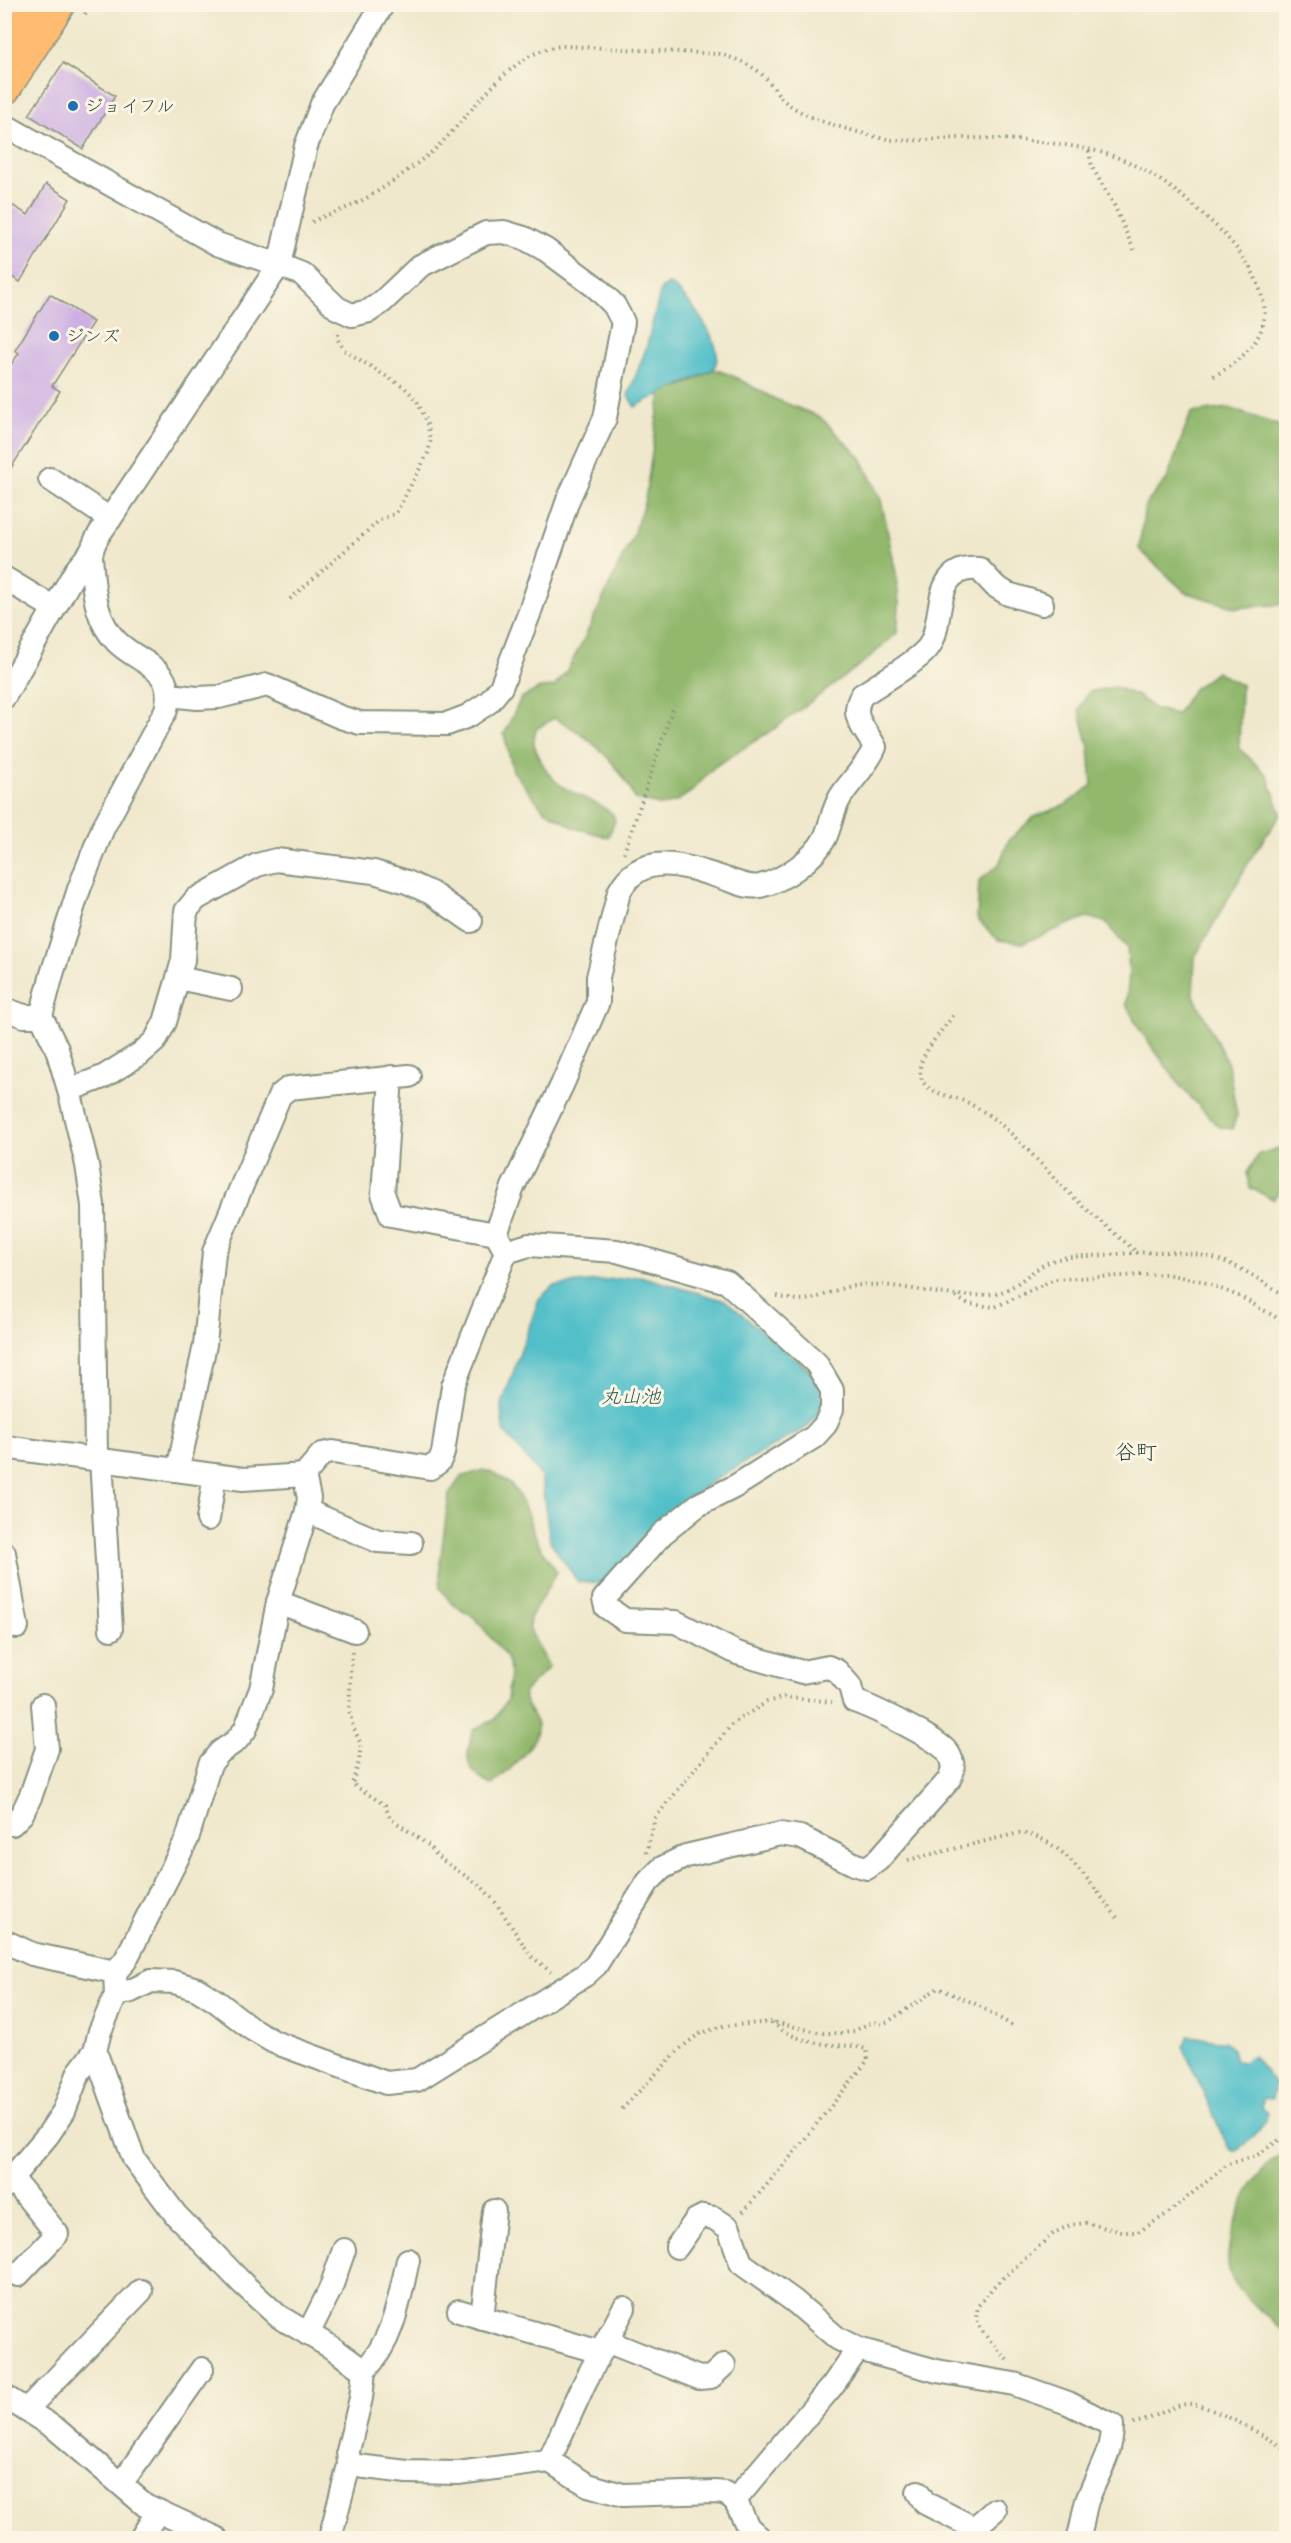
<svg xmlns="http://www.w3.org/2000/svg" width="1291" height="2543" font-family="Sriracha,'Klee One',sans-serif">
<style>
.forest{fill:#92b86d;stroke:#587a50;stroke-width:1.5}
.water{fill:#53c0c9;stroke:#397e7e;stroke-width:1.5}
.building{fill:#cdafe3}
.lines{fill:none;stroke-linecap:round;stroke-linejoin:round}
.minor-casing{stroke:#879280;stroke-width:26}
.highway-casing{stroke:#879280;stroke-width:36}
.path{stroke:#879280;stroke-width:4;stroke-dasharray:1.5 4.5;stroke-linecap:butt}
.minor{stroke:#fff;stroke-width:22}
.highway{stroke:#febb71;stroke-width:33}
.poi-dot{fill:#1f6fb2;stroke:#fcf5e5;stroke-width:2}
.labels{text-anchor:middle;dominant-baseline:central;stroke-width:6;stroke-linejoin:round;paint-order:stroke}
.poi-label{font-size:18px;fill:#1f3d34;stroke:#fcf5e5;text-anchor:start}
.water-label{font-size:20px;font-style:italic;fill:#2c5e59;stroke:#fcf5e5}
.quarter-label{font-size:21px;fill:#1f3d34;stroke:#fcf5e5}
</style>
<rect width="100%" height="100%" fill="#fcf5e5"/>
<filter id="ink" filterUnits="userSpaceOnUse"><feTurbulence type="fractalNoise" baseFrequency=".0167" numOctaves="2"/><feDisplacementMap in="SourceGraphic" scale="12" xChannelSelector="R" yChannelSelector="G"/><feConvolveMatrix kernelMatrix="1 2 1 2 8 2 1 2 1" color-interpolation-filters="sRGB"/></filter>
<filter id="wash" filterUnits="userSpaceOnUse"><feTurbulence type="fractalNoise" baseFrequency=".008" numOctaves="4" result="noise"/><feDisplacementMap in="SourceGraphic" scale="24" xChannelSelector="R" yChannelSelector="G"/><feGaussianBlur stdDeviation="1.35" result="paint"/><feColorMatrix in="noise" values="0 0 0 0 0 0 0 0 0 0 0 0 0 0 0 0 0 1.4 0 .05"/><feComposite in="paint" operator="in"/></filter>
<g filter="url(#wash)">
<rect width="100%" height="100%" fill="#efe8cc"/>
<g class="forest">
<path d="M714,369L733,376L775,399L820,417L861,458L881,500L896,573L899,604L897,633L868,659L777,727L714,767L691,792L677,801L663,806L635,799C620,764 588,734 554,718L536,729C532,744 534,746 540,759C557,796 586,793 613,814L615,821L608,837L575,828L543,809L513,771L504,734L521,698L540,688L554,687L566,672L583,641L633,535L645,500L661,392L687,384Z"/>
<path d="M1229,408L1286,428V601L1282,604L1236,608L1185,592L1139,549L1145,505L1167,479L1191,413Z"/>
<path d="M1217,672L1241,685L1239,748L1267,775L1281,814L1253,855L1195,957L1193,994L1228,1064L1237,1115L1232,1129L1219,1127L1181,1087L1140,1030L1126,1004L1129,975L1127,948L1105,922L1087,917L1023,943L998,940L977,919L979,881L999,864L1009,840L1034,817L1065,805L1092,785L1089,747L1079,709L1089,692L1115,687L1138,696L1155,709L1177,714L1193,689Z"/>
<path d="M1286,1146V1185L1273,1199L1250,1188L1247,1173L1259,1154Z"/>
<path d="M483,1470C526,1480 524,1516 541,1548C546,1557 552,1564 557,1572L530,1618L529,1628L549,1667L524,1692C525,1708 530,1709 536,1722C544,1741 506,1773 492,1785C464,1772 464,1756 474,1729L494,1720L507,1700L510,1671L507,1658L475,1618L451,1603L440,1588V1563L449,1494L461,1477Z"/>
<path d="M1286,2151V2228L1281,2240V2264L1286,2273V2332C1268,2316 1242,2299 1231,2276C1219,2250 1245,2193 1261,2172C1267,2164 1278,2157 1286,2151Z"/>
</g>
<g class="water">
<path d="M669,284C686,294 716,335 717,355C718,359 715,365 714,369C688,383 661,392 635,407L628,396L646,349L661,289Z"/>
<path d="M640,1276L726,1301L816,1376L824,1406L807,1427L714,1480L665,1517L606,1583L578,1582L550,1541L541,1476L503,1430L501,1407L539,1299L553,1286Z"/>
<path d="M1188,2036C1202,2036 1211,2042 1225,2041L1232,2049L1235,2061L1244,2062L1253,2055L1275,2084L1272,2099L1263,2098L1262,2108L1268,2113C1262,2131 1250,2141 1235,2151L1228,2147L1183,2047Z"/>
</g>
<g id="blocks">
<g class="building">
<path d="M63,63L115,96L83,149L29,115Z"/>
<path d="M46,184L70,199L20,282L4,272V217L12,205L28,215Z"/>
<path d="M50,294L93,322L52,386L60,391L4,479V375L19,353L15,350Z"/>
</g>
</g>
</g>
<g filter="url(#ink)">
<use href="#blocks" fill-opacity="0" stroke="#879280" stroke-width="1.5"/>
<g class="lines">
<defs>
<g id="minor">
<path d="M4,125L217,244L279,265L306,146L322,104L383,4"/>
<path d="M50,479L110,519"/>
<path d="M4,578L54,608"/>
<path d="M4,697L76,570L91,552"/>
<path d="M178,978L231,989"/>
<path d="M4,1009L24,1016H41"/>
<path d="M391,1077L383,1194L391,1215L496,1234"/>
<path d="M69,1090L103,1077L140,1054L155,1041L165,1022L178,978L183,960L186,911L196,899L257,865L276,860L374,872L407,882L431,893L471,921"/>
<path d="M4,1447L243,1479L304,1475L322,1454L333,1452L430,1468L439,1462L443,1453L453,1386L506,1252L496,1234L513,1187L562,1085L598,1002V977L619,892C642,847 691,868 729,880C738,883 749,888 760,886C783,881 814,859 825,838C831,825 833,808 841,796C852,779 867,766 875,747C864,727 849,716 862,695C880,683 914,664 927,649C947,626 928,564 979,569L995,586L1008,594L1042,604"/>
<path d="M96,1457L93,1205L87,1165L69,1090L57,1049L41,1016L52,974L79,889L103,828L166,710C176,667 141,665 117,642C97,622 94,596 92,569C92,564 90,556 92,551C94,540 103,528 110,519L279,265L302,274L337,308L352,315L369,311L382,302L420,266L486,233L504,232L524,238L546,250L597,288L614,305L623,322L605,418L568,500L529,614L501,687L489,702L468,716L447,724L360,723L340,717L267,685L219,697L197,698L169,695"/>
<path d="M101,1459L111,1629"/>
<path d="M178,1470L205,1345L214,1252L280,1095L289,1088L409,1076"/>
<path d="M307,1511L378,1541L411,1543"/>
<path d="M208,1519L215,1475"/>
<path d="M4,1553L17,1627"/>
<path d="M278,1602L355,1631"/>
<path d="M4,1822L12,1824L22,1814L31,1795L47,1749L43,1705"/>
<path d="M4,1941L32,1954L115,1972"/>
<path d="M116,1995L131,1991L151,1981L174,1982L197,1989L216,2001L252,2029L274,2042L386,2083L417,2080L585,1975L596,1965L648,1882L662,1868L686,1856L780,1834L800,1837L856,1865L867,1868L878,1860L949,1780C954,1770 954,1763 948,1753C939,1739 872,1707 854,1701L850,1686L837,1671L828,1667L802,1672L737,1653L676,1622L625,1620L606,1607L604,1599L662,1534L698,1505L734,1487L814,1437L825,1425L832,1409V1390L816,1363L727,1282L617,1251L529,1245L506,1252"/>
<path d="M95,2051L134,2159L176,2215L243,2284L278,2316L334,2349L364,2371L361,2398L348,2451L349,2465L330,2538"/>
<path d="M12,2178L57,2234L18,2275"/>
<path d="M4,2187L48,2135L64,2111L79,2072L95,2051L100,2031L116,1995L115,1972L125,1961L187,1839L210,1764L220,1752L236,1741L245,1730L261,1689L278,1602L307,1511L309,1498L304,1475"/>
<path d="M677,2247L696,2220L704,2216L714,2218L729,2228L741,2263L794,2301L837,2338L858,2349"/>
<path d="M459,2311L600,2352"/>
<path d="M482,2318L494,2211"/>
<path d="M308,2334L330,2290L344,2250"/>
<path d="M606,2341L699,2378L711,2377L724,2365"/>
<path d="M364,2371C394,2340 399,2300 408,2260"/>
<path d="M4,2396L56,2429L145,2505L216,2538"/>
<path d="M26,2410L141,2291"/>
<path d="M549,2461L585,2382L624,2308"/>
<path d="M349,2465L407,2472L458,2473L549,2461L588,2485L623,2495L715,2492L725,2493L735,2500"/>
<path d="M121,2484L202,2369"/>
<path d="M918,2492L925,2503L974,2528"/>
<path d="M141,2538L158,2511"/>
<path d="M760,2538L748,2527L735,2500L832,2386L858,2349L937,2371L1014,2384L1068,2403L1112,2425C1112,2456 1097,2473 1087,2501C1083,2513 1083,2527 1078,2538"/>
<path d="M969,2538L974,2528L995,2510"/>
</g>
<g id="highway">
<path d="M4,31L21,4"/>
<path d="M4,88L58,4"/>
</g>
</defs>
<use href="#minor" class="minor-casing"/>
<use href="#highway" class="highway-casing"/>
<g class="path">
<path d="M85,14L91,4"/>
<path d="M1089,151L1092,167L1114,205L1134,250"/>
<path d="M312,222C324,215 338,212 351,206C377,194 405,173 428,155C467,124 509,46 565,46L719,54C738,59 758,67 770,83C776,90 779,97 787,103C807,118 830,124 854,131C867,134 880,139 893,140C921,142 948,137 975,138C1014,139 1074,143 1110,155C1146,167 1178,191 1205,216C1231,239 1255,266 1263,300C1272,336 1240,362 1212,377"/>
<path d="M290,599L380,520L396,513L428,453L431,439L426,420L416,399L405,388L344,350L338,340V332"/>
<path d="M624,853L674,705"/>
<path d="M953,1016C944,1028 919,1055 920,1070C921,1095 948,1094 964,1101C1002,1118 1030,1153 1058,1182C1083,1207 1110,1230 1137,1252"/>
<path d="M777,1296C820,1308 824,1288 860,1285C904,1282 945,1301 992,1294C1017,1291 1031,1267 1055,1260C1069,1255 1089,1257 1105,1255C1143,1252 1186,1248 1223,1261C1245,1269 1266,1284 1286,1296"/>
<path d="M956,1297L968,1304L995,1307L1055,1279L1166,1274L1201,1281L1241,1297L1286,1323"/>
<path d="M352,1652L349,1709L353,1727L361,1744L359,1761L352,1784L385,1805L390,1818L431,1847L436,1856L482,1887L496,1903L531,1956L551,1972"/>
<path d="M646,1853L655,1818L733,1723L767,1702L785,1697L832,1702"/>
<path d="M908,1860L1019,1833C1063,1836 1093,1888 1119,1920"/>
<path d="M622,2109L682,2047L699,2034L723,2026L773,2022L822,2033H844L854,2031L872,2022L882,2024L889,2021L938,1988L976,2004L1013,2026"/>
<path d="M743,2212L783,2166L868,2060L867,2050C857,2045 846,2046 834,2045C815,2044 785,2037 773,2022"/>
<path d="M1007,2360L981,2330L976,2319L978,2306L995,2285L1054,2233L1070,2225L1086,2223L1122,2232H1138L1167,2214L1228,2164L1256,2156L1286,2135"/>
<path d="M1133,2423C1153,2420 1167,2407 1186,2404C1204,2401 1270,2438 1286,2450"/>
</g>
<use href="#minor" class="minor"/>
<use href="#highway" class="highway"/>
</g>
</g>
<g class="poi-dot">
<circle cx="73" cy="106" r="6"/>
<circle cx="54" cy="336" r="6"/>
</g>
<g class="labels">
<g class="poi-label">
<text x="85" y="106">ジョイフル</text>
<text x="66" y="336">ジンズ</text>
</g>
<g class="water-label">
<text x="631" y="1396">丸山池</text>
</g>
<g class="quarter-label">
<text x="1136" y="1452">谷町</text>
</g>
</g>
<rect width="1291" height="2543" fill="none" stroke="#fcf5e5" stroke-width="24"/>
</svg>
